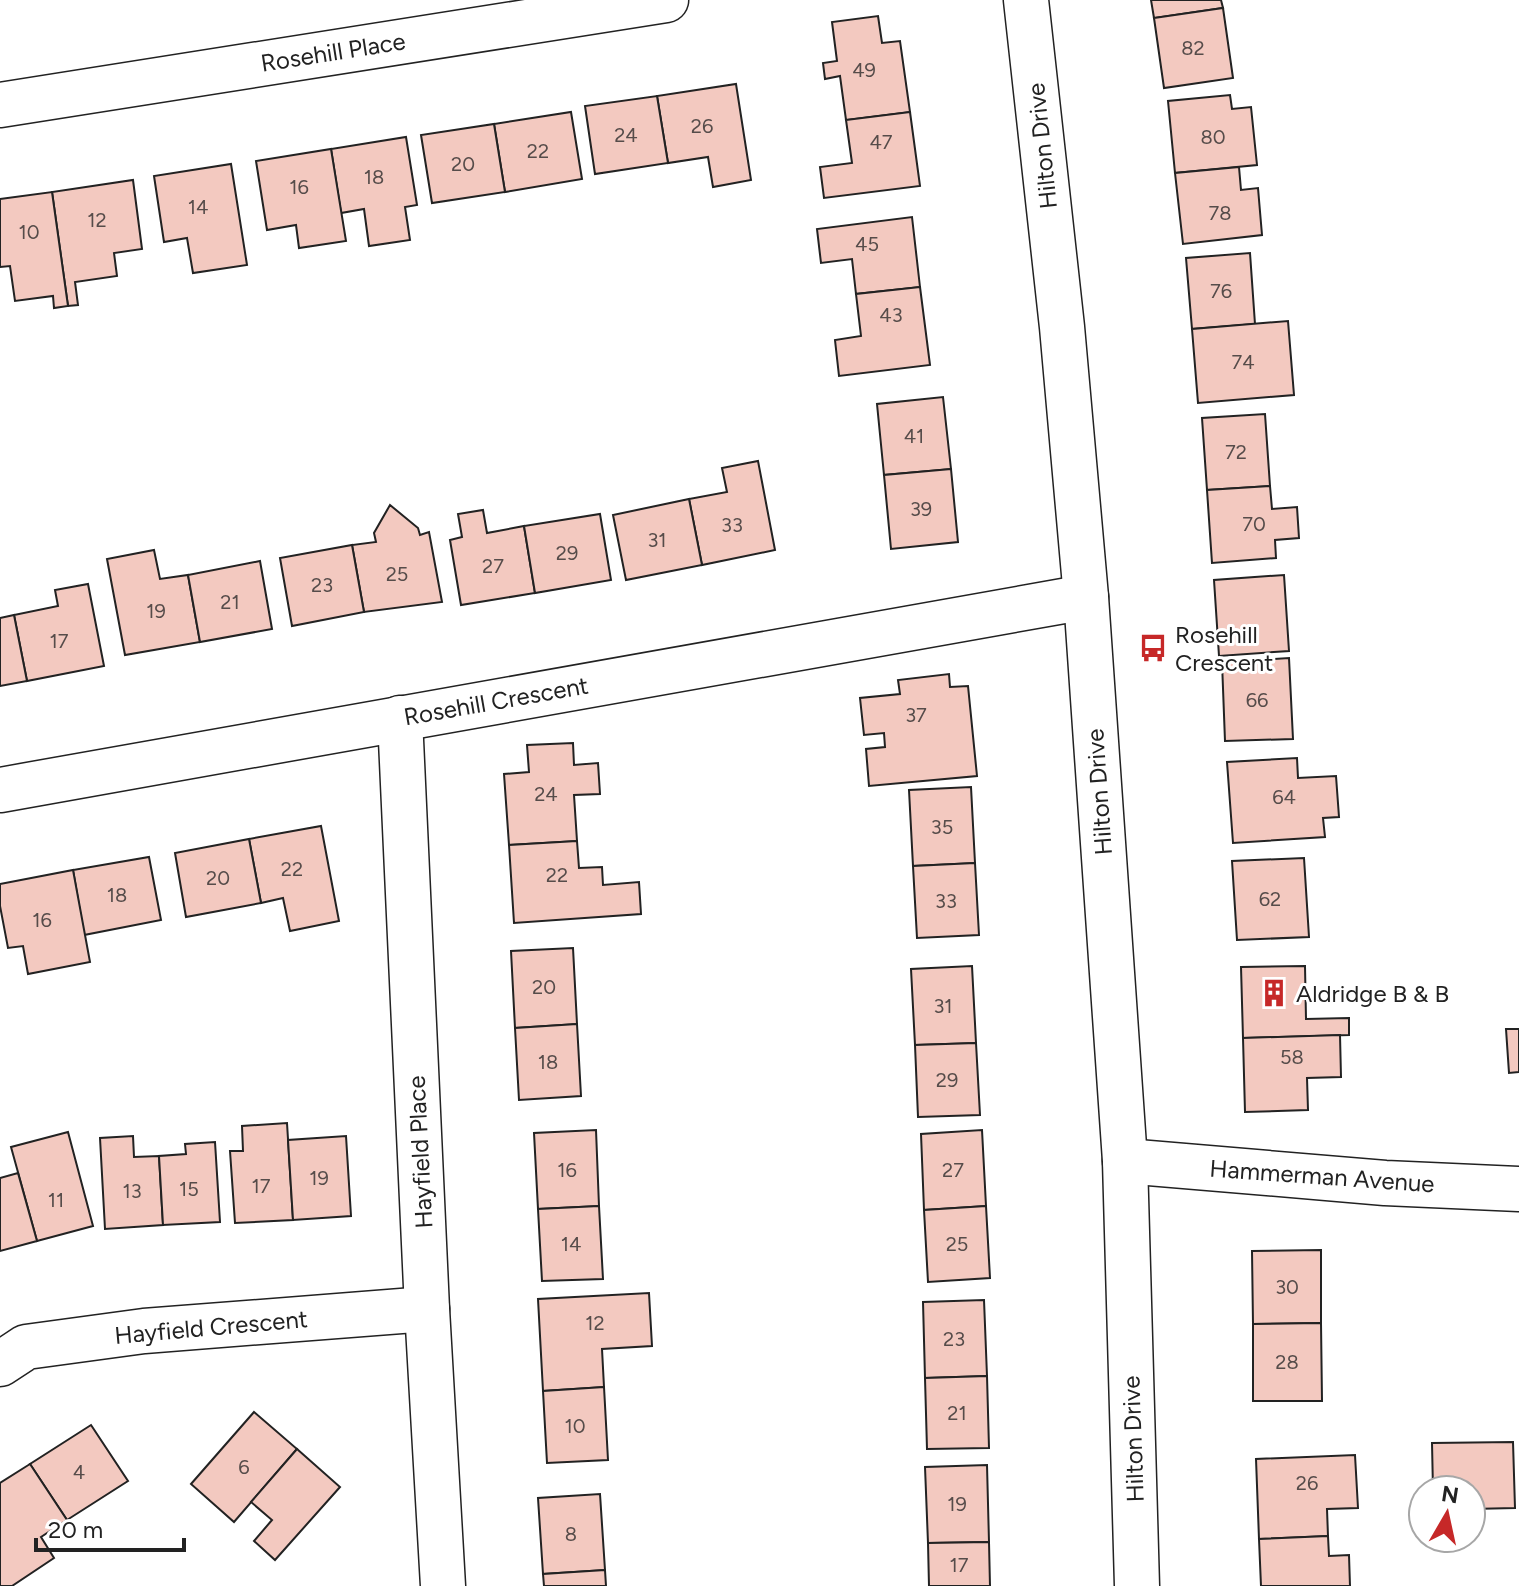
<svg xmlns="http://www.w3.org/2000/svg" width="1519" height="1586" font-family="Figtree,sans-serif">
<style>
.building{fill:#f3c9c0;stroke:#222;stroke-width:2}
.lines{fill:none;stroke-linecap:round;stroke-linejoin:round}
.minor-casing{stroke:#222;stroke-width:47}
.tertiary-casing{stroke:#222;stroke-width:47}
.minor{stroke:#fff;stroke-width:44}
.tertiary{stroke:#fff;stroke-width:44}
.labels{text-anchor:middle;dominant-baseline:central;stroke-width:6;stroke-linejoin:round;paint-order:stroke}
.number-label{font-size:20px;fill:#564c4a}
.street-label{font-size:24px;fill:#222;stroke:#fff}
.poi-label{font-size:24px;fill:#222;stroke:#fff;text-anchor:start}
</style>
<rect width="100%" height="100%" fill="#fff"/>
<g class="building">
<path d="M1151,0H1221L1223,8L1154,18Z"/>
<path d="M1223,8L1233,78L1164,88L1154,18Z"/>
<path d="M878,16L882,43L900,41L910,112L846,120L840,76L825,79L823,63L837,61L832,22Z"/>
<path d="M736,84L751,180L713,187L708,157L668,163L657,96Z"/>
<path d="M1230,95L1232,109L1251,107L1257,165L1175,173L1168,101Z"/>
<path d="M657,96L668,163L595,174L585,106Z"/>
<path d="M571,112L582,179L505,192L494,124Z"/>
<path d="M910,112L920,186L824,198L820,167L852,163L846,120Z"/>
<path d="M494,124L505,192L432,203L421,135Z"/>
<path d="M406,137L417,205L405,207L410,240L369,246L364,209L341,213L331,149Z"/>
<path d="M331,149L346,241L299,248L296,225L267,230L256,161Z"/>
<path d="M231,164L247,265L193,273L187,238L164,242L154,176Z"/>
<path d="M1239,167L1241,190L1258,188L1262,235L1183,244L1175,173Z"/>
<path d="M133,180L142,249L114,253L117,276L75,282L78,305L68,306L52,192Z"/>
<path d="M52,192L68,306L54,308L53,296L15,301L10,266L0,267V199Z"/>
<path d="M912,217L920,287L856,294L852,259L821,263L817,229Z"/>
<path d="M1250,253L1255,324L1192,329L1186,258Z"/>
<path d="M920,287L930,365L839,376L835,340L861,336L856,294Z"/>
<path d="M1288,321L1294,395L1198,403L1192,329Z"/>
<path d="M943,397L951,469L884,475L877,404Z"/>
<path d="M1265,414L1270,486L1207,490L1202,418Z"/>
<path d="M758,461L775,550L702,565L689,499L727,492L722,468Z"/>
<path d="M951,469L958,542L891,549L884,475Z"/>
<path d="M1270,486L1272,509L1297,507L1299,538L1275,540L1276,558L1212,563L1207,490Z"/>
<path d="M689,499L702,565L626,580L613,515Z"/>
<path d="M390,505L418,528L420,535L429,532L442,602L364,612L352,545L376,542L374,533Z"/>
<path d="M483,510L487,533L524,526L535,593L461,605L450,540L462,537L458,514Z"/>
<path d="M600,514L611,580L535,593L524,526Z"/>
<path d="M352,545L364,612L292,626L280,558Z"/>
<path d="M154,550L160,579L188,575L200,642L125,655L107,559Z"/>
<path d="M260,561L272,629L200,642L188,575Z"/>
<path d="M1284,575L1289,651L1219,656L1214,580Z"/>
<path d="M88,584L104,666L27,681L14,615L58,606L55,590Z"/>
<path d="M14,615L27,681L0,686V618Z"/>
<path d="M1289,658L1293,739L1225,741L1222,662Z"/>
<path d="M949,674L950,687L968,686L977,776L869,786L866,749L885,747L884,733L864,735L860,698L900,694L898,680Z"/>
<path d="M573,743L574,765L598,763L600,794L574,795L577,841L509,845L504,774L529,772L527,745Z"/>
<path d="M1297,758L1298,778L1336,776L1339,817L1323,818L1325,837L1233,843L1227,762Z"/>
<path d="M971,787L975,863L913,866L909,790Z"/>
<path d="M321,826L339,921L290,931L283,898L261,903L249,839Z"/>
<path d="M249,839L261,903L186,917L175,853Z"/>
<path d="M577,841L579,868L602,867L603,885L639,882L641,914L514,923L509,845Z"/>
<path d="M149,857L161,920L84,935L73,870Z"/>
<path d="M1304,858L1309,937L1237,940L1232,861Z"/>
<path d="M975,863L979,935L917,938L913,866Z"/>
<path d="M73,870L90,962L28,974L23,946L8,948L0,906V884Z"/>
<path d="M573,948L577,1024L515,1028L511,951Z"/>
<path d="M972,966L976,1043L915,1045L911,969Z"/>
<path d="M1305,966L1306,1019L1349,1018V1035L1243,1038L1241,967Z"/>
<path d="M577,1024L581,1096L519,1100L515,1028Z"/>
<path d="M1506,1029H1519V1072L1509,1073Z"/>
<path d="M1340,1035L1341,1077L1307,1078L1308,1110L1245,1112L1243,1038Z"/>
<path d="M976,1043L980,1115L918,1117L915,1045Z"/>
<path d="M287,1123L293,1220L235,1223L230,1151H243L242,1126Z"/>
<path d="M596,1130L599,1206L538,1209L534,1133Z"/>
<path d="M982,1130L986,1206L924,1210L921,1134Z"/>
<path d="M68,1132L93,1226L37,1241L11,1147Z"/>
<path d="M133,1136L134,1157L159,1156L163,1225L105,1229L100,1138Z"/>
<path d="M346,1136L351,1216L293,1220L288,1140Z"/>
<path d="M215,1142L220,1222L163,1225L159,1156L186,1154L185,1144Z"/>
<path d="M18,1173L37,1241L0,1251V1178Z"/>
<path d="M599,1206L603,1279L542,1281L538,1209Z"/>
<path d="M986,1206L990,1278L928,1282L924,1210Z"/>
<path d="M1321,1250V1323L1253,1324L1252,1251Z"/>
<path d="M649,1293L652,1346L602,1349L604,1387L543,1391L538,1299Z"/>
<path d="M984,1300L987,1376L925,1378L923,1302Z"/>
<path d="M1321,1323L1322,1401H1253V1324Z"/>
<path d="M987,1376L989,1448L927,1449L925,1378Z"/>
<path d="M604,1387L608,1460L547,1463L543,1391Z"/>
<path d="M254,1412L297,1449L234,1522L191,1484Z"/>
<path d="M91,1425L128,1481L67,1520L30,1464Z"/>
<path d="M1513,1442L1515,1508L1471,1509V1490H1433L1432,1443Z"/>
<path d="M297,1449L340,1487L275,1560L254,1541L272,1520L251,1502Z"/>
<path d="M1355,1455L1358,1508L1327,1509L1328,1536L1259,1539L1256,1459Z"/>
<path d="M30,1464L67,1520L41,1537L54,1558L12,1586H0V1483Z"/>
<path d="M987,1465L989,1542L928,1543L925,1467Z"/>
<path d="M600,1494L605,1570L543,1574L538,1498Z"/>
<path d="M1328,1536L1329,1556L1349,1555L1350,1586H1261L1259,1539Z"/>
<path d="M989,1542L990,1586H929L928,1543Z"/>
<path d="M605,1570L606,1586H544L543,1574Z"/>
</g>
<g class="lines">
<defs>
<g id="minor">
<path d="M0,105L666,0"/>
<path d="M400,718L427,1309L443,1586"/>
<path d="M0,790L1086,597"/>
<path d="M1125,1161L1385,1183L1519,1189"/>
<path d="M0,1364L26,1347L144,1331L427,1309"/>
</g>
<path id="tertiary" d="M1026,0L1062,327L1086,597L1125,1161L1137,1586"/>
</defs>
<use href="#minor" class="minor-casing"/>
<use href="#tertiary" class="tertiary-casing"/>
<use href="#minor" class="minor"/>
<use href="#tertiary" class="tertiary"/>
</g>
<defs>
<symbol id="bus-bare" viewBox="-9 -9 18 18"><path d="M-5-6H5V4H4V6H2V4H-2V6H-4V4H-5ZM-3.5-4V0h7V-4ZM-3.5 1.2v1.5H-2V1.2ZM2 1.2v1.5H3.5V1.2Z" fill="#c62828" stroke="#fff" stroke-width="2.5" paint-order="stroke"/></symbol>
<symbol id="building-bare" viewBox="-9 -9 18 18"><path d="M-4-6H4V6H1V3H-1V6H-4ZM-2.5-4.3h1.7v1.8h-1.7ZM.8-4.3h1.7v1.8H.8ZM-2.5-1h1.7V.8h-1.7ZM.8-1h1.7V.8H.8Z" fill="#c62828" stroke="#fff" stroke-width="2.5" paint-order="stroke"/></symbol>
</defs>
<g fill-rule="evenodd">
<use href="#bus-bare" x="1133" y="628" width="40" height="40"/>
<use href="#building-bare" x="1254" y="973" width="40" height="40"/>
</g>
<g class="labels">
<g class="number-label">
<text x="1193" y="48">82</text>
<text x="864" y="70">49</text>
<text x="702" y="126">26</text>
<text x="626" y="135">24</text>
<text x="1213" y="137">80</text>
<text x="881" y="142">47</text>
<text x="538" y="151">22</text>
<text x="463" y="164">20</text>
<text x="374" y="177">18</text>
<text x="299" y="187">16</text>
<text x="198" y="207">14</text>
<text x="1220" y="213">78</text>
<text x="97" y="220">12</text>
<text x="29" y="232">10</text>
<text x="867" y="244">45</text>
<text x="1221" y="291">76</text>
<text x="891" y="315">43</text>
<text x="1243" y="362">74</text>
<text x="914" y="436">41</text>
<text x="1236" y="452">72</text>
<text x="921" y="509">39</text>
<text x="1254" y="524">70</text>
<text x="732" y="525">33</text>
<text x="657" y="540">31</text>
<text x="567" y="553">29</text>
<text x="493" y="566">27</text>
<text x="397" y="574">25</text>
<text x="322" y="585">23</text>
<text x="230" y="602">21</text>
<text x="156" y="611">19</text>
<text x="59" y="641">17</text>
<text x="1257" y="700">66</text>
<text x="916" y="715">37</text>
<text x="546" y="794">24</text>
<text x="1284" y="797">64</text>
<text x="942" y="827">35</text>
<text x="292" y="869">22</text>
<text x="557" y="875">22</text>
<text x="218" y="878">20</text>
<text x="117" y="895">18</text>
<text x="1270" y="899">62</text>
<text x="946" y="901">33</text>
<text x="42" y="920">16</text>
<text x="544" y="987">20</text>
<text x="943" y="1006">31</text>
<text x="1292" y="1057">58</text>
<text x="548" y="1062">18</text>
<text x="947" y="1080">29</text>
<text x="567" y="1170">16</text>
<text x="953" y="1170">27</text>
<text x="319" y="1178">19</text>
<text x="261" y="1186">17</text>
<text x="189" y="1189">15</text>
<text x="132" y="1191">13</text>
<text x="56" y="1200">11</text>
<text x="571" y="1244">14</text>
<text x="957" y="1244">25</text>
<text x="1287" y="1287">30</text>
<text x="595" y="1323">12</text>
<text x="954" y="1339">23</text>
<text x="1287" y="1362">28</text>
<text x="957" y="1413">21</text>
<text x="575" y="1426">10</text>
<text x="244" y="1467">6</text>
<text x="79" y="1472">4</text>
<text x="1307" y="1483">26</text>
<text x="957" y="1504">19</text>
<text x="571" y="1534">8</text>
<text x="959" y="1565">17</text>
</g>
<g class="street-label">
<text transform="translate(333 52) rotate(-9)">Rosehill Place</text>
<text transform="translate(1042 146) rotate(-96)">Hilton Drive</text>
<text transform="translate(496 701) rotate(-10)">Rosehill Crescent</text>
<text transform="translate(1099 792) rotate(-94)">Hilton Drive</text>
<text transform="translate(420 1152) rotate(-93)">Hayfield Place</text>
<text transform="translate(1322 1176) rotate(4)">Hammerman Avenue</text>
<text transform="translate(211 1327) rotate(-5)">Hayfield Crescent</text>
<text transform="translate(1133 1439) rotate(-92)">Hilton Drive</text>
</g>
<g class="poi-label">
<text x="1175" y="634">Rosehill<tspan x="1175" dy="28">Crescent</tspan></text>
<text x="1296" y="993">Aldridge B &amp; B</text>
</g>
</g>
<g transform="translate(1447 1514) rotate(9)"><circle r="38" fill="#ffffff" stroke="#a7a7a7" stroke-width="2"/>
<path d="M0-6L14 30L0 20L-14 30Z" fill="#c62828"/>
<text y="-12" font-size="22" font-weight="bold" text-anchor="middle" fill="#222222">N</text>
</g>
<path d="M36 1538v12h148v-12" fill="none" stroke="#222222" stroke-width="4"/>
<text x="48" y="1538" font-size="24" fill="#222222" stroke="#ffffff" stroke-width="6" paint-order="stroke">20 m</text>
</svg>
